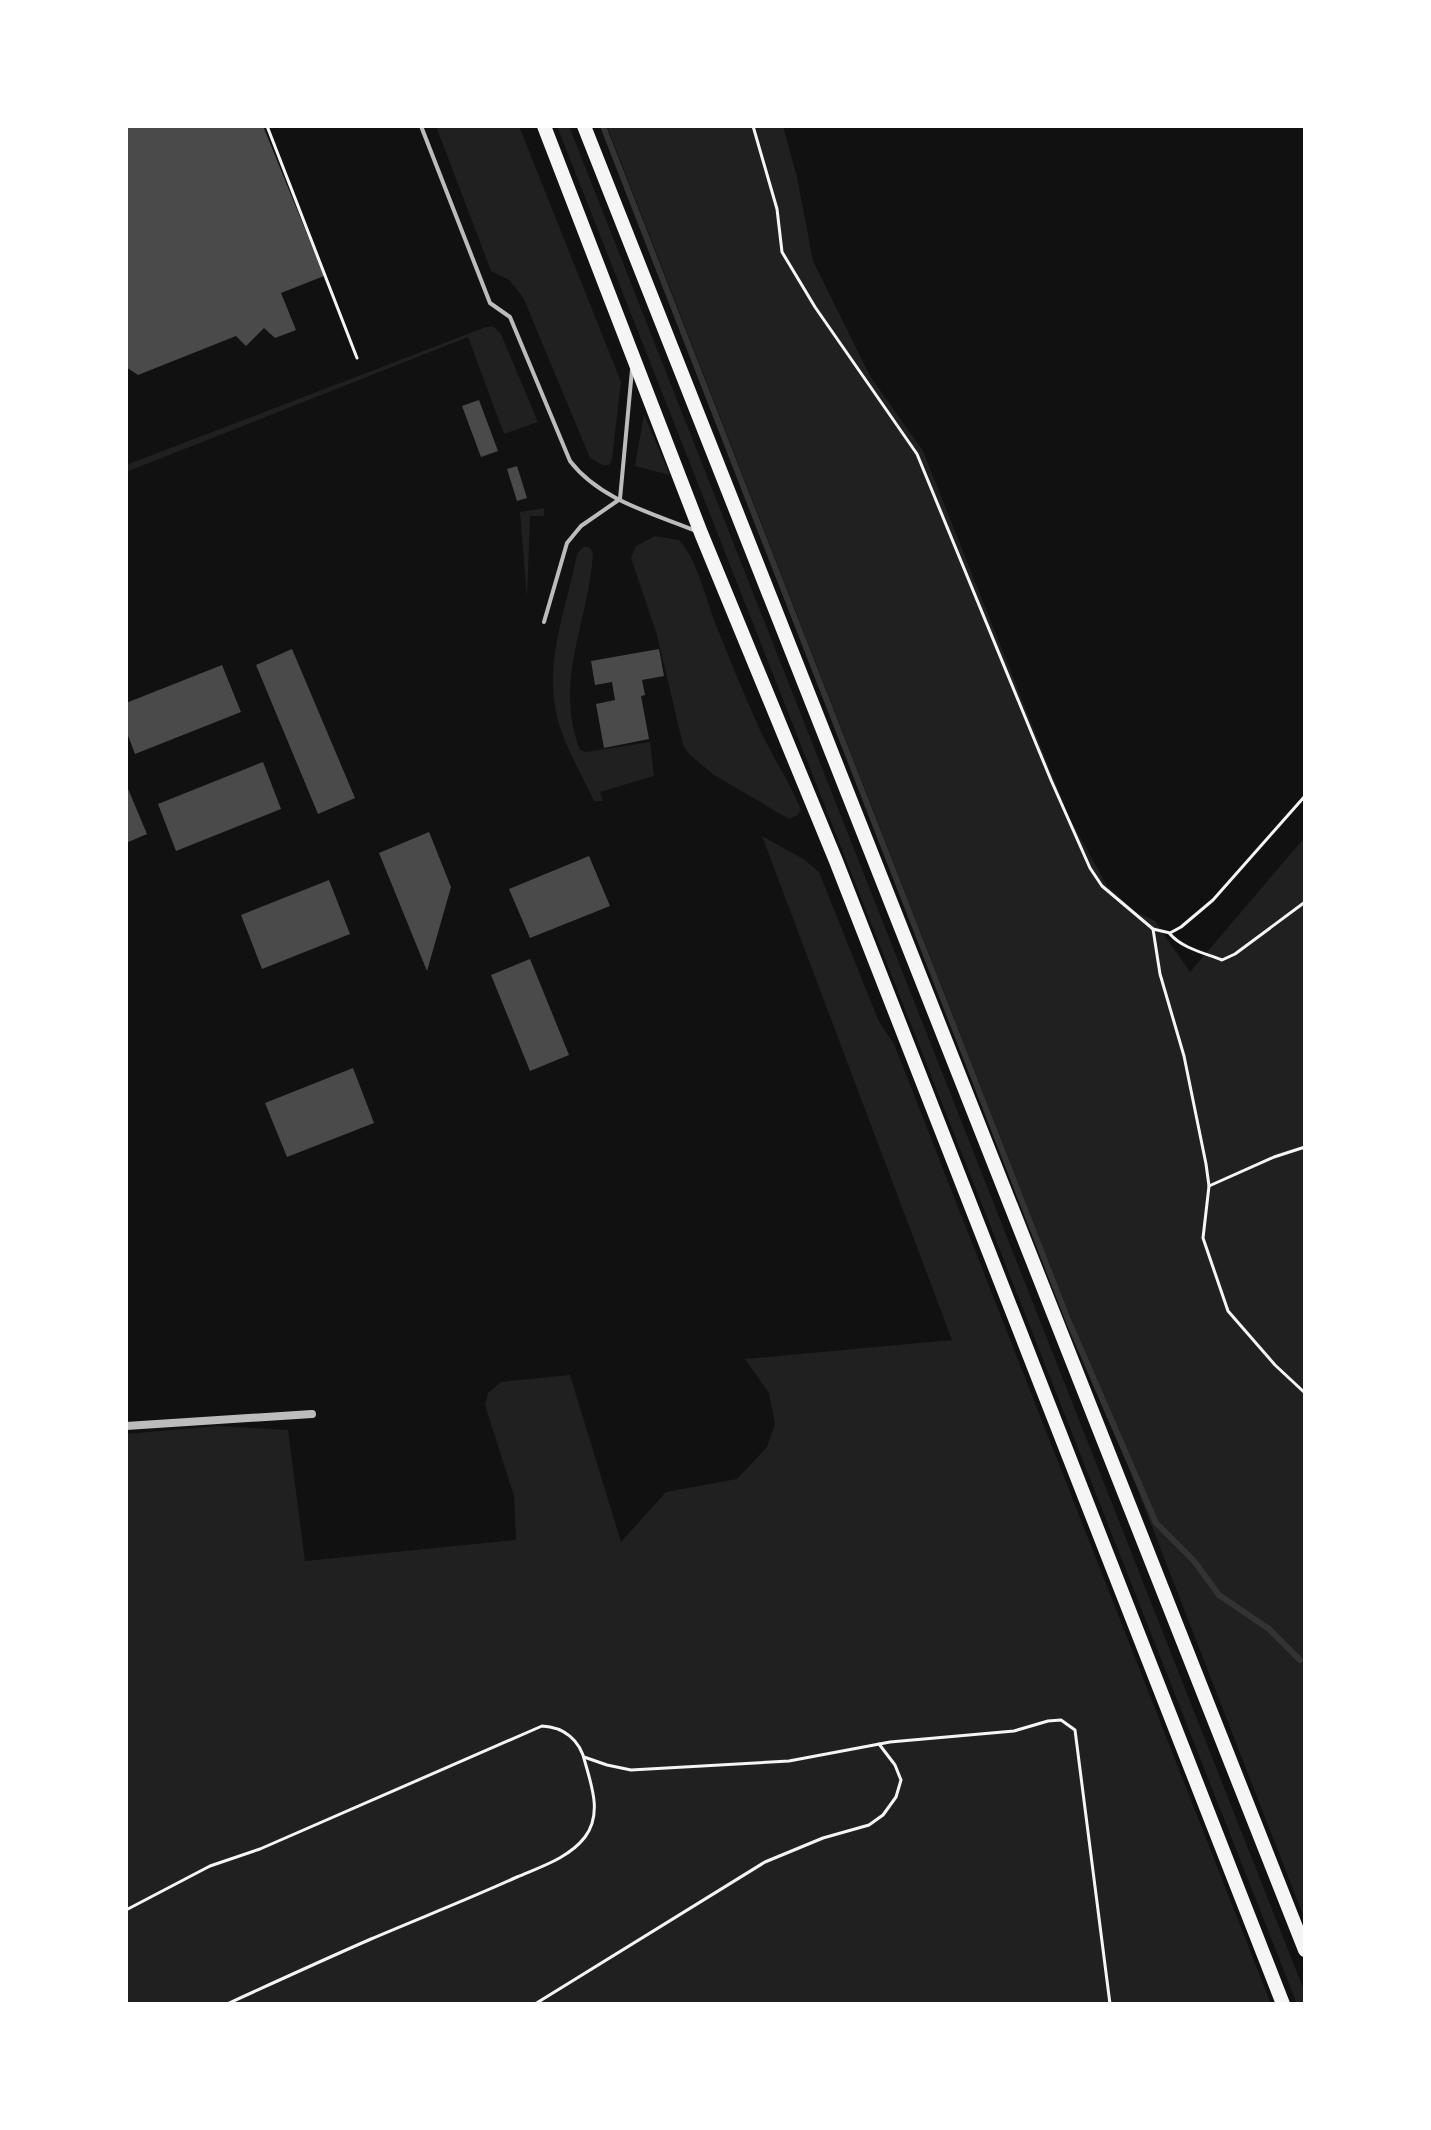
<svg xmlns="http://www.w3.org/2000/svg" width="1431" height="2130" font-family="'Varela Round',sans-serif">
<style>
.green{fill:#202020}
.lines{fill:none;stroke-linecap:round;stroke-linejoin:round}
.stream{stroke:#333;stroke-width:6}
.building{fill:#4a4a4a}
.path{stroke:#f5f5f5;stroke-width:3}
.service{stroke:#bcbcbc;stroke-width:4}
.minor{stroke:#bcbcbc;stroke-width:8}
.primary{stroke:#f5f5f5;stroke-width:14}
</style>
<rect width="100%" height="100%" fill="#111"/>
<g class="green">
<path d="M436,126H519L621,382L612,459L609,465H603L590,458L523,297L509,280L491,271Z"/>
<path d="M557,126H569L1305,1993V2004H1297Z"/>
<path d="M607,126H783L797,177L813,261L870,376L923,451L1068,815L1107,886L1137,913L1154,920L1190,972L1305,837V1920Z"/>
<path d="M486,327H494L501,334L538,422L504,434L468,337L126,472V465Z"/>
<path d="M644,415L670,475L635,466Z"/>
<path d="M544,508V516H530L527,598L520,512Z"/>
<path d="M655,536L679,540C698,560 707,604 718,630C731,663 745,696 759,728C772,756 789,781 801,810L798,815L789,819L714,775L689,754L683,745L657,635L631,558L636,546Z"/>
<path d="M583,547H589L593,553C589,622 553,680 580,750L586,752L650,742L654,776L600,792L603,801H594C583,777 568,752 560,727C541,667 566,612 577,554Z"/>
<path d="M762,836L805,860L819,872L879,1022L894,1044L1271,2004H126V1434L218,1426L288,1430L305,1561L516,1540L514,1496L485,1405L488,1393L501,1382L570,1375L621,1542L666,1492L737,1479L767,1447L775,1424L769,1393L745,1359L952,1340Z"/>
</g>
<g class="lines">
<path class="stream" d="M603,126L1069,1322L1156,1523L1194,1561L1219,1595L1269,1629L1300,1660"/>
</g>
<g class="building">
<path d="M126,126H263L324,276L281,293L296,330L275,338L264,328L246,346L236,336L138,375L126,367Z"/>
<path d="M479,400L498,451L481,457L462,406Z"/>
<path d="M517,466L527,498L517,501L507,469Z"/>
<path d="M292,649L355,798L318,814L256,665Z"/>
<path d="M659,649L664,676L642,680L645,695L641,696L649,739L604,748L596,704L615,700L612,682L595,685L591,661Z"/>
<path d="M222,665L241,712L135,754L126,730V703Z"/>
<path d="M263,762L281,809L176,851L158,804Z"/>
<path d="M126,784L147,834L126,843Z"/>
<path d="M429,832L451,887L427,971L379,853Z"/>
<path d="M589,856L610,906L530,938L509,889Z"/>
<path d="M329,880L350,934L262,969L241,915Z"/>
<path d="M530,959L569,1055L530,1071L491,975Z"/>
<path d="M353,1068L374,1123L287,1157L265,1103Z"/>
</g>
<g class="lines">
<g class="path">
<path d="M267,126L357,358"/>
<path d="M753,126L777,209L782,252L815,307L917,454L1051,780L1090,868L1102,886L1153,929L1170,933L1181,927L1213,900L1305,796"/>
<path d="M1153,929L1160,974L1184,1056L1206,1164L1209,1186L1203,1238L1228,1311L1275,1365L1305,1393"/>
<path d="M1170,934C1182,948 1204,953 1222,960L1235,954L1305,902"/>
<path d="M1209,1186L1274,1157L1305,1147"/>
<path d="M584,1757L607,1765L631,1770L789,1761L890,1742L1014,1731L1048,1721L1061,1720L1075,1730L1110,2004"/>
<path d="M126,1910L210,1866L260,1849L542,1726C564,1727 580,1740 585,1762C592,1787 602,1814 585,1837C569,1858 540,1867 517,1877C469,1899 420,1918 371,1939C323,1960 275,1982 227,2004"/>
<path d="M535,2004L765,1862L823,1838L869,1825L883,1815L896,1797L901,1780L895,1765L879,1744"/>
</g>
<g class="service">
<path d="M421,126L490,303L510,317L570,461C600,500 652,513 696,531"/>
<path d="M620,499L632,370"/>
<path d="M544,622L567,543L581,526L620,499"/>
</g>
<path class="minor" d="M126,1426L312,1414"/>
<g class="primary">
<path d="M544,126L701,533L836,861L1283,2004"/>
<path d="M584,126L1305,1950"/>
</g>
</g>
<rect width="1431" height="2130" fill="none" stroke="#ffffff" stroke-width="256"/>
</svg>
